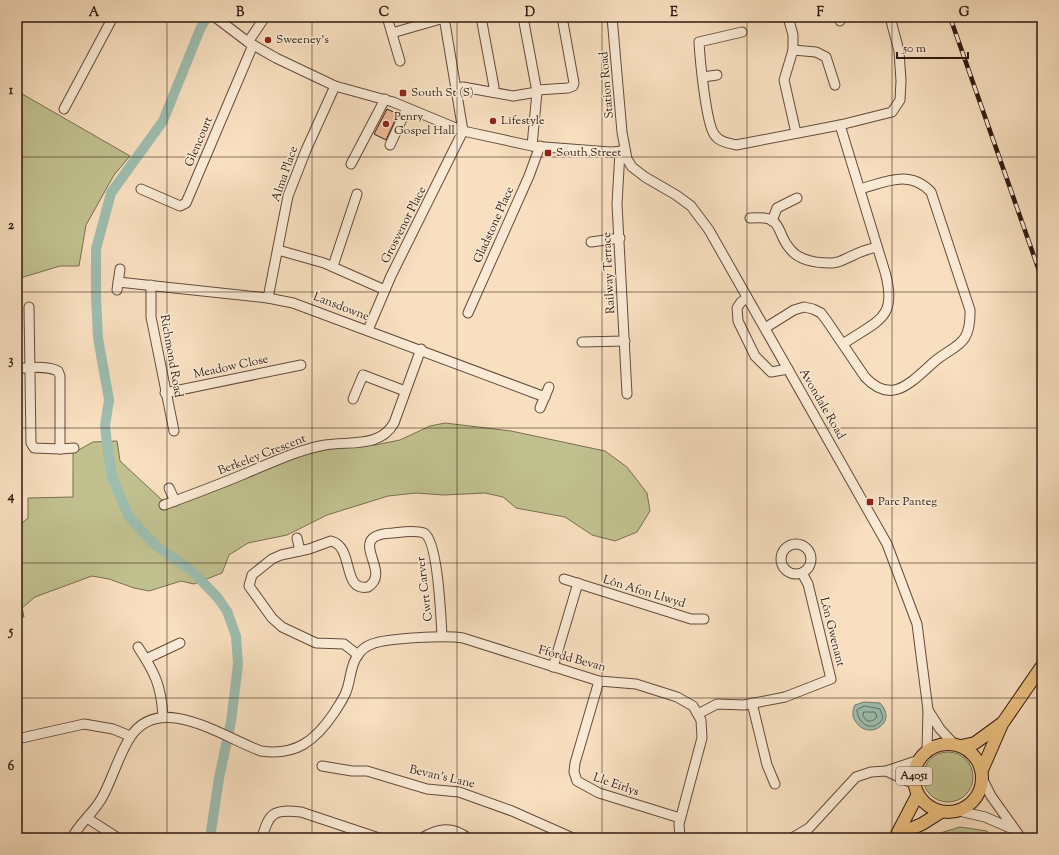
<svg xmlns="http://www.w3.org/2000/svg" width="1059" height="855" font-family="'Sorts Mill Goudy',serif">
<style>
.green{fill:#c1c18f;stroke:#796e50}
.water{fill:#9dbdaf;stroke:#727c70}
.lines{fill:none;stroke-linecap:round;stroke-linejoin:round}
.shore{stroke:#676c60;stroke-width:1}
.canal{stroke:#9dbdaf;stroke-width:10}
.building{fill:#edb993;stroke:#311a11}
.minor-casing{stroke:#634b3c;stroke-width:11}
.major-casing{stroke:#311a11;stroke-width:14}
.minor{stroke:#faead5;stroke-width:9}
.major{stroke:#ecc080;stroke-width:12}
.rail-casing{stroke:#311a11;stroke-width:4.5}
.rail{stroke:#faead5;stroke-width:3;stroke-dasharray:9;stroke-linecap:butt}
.grid{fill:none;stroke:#311a11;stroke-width:1;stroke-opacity:0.55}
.poi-dot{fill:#8f2418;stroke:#faead5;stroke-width:1.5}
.labels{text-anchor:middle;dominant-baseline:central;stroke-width:3;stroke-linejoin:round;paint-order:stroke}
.shield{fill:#faead5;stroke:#6d584c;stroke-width:1}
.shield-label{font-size:11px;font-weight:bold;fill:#311a11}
.poi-label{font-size:12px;fill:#311a11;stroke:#faead5;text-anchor:start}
.street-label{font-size:12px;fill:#311a11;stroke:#faead5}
.neatline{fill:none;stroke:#311a11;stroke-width:1.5}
.grid-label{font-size:13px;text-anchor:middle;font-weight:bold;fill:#311a11}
</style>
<rect width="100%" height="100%" fill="#f8dfbf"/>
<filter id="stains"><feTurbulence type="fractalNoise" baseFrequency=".005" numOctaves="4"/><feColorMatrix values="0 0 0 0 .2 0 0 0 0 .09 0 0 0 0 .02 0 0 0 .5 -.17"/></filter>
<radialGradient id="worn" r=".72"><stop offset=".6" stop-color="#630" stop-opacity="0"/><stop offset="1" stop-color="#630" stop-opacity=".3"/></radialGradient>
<g class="green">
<path d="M17,91L130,156L114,175L86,225L79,266H60L17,279Z"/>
<path d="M445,423L511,431L605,451L627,467L647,493L650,511L637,532L615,541L592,535L565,517L516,508L503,497L485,493L444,495L416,493L388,496L327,515L287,535L248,543L229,555L222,573L194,584L181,581L149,591L134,588L109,579L92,576L35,597L22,608L24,617L17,619V527L28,518V498L73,497V453L93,442L117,441L120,461L162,500L178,504L299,455L330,449L375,445L400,440L430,426Z"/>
<circle cx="948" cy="777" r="25"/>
<path d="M960,827L987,831L995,838H924Z"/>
</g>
<path class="water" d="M864,702L880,703C899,723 868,741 856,722C852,717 852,711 855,705Z"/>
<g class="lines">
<g class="shore">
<path d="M865,706L880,709L883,718C875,733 858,726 857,710Z"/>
<path d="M864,712H875L877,717L872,721H867L863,716Z"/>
</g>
<path class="canal" d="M207,17L201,27L163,121L111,193L96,249V296L98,338L109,400L105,426L107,444L112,477L129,517L155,545L192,571L218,598L227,611L236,636L238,664L231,722L219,778L210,838"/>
</g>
<path class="building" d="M387,109L398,114L386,140L374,134Z"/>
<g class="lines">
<defs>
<g id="minor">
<path d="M215,17L248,42L276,58L335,86L393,102L463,131L532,146L610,152L625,151"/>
<path d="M387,17L400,61"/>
<path d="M481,17L494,87L492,92"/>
<path d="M523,17L537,92L532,146"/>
<path d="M612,17L622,132L627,159L632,167L645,177L676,195L691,206L709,230L887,544L917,624L928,710L927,751"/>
<path d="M788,17L793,35V50L784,80L796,133"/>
<path d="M839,17L840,21"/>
<path d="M742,32L699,42C700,60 706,122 714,134C719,142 728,143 736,145L840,125L892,112L900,100L901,81L899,51L890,17"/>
<path d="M392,33L444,18"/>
<path d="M248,42L265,17"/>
<path d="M793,50L816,52L826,57L835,85"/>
<path d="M703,77L717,75"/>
<path d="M456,88L463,87L513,96L537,92"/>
<path d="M537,90L568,88L573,86L574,83L562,17"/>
<path d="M64,109L113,17"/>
<path d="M840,125L885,272C898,319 878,320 843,344"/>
<path d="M390,145L407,108"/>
<path d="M620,151L617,204L627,394"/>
<path d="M351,164L385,99"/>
<path d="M141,189L180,206L186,203L253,45"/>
<path d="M750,218C786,215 774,232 791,250C800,261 818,263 831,263C840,263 846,258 854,255C861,251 869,249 877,247"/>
<path d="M772,221L777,208L797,198"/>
<path d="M591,242L620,238"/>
<path d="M278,250L324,263L385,290"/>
<path d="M333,266L357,194"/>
<path d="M118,282L268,298L293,303L545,397"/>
<path d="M151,285V317L174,431"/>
<path d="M117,290L120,269"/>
<path d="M268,298L288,196L306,150L335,86"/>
<path d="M747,298L741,302L737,308L738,321L755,356L771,372L788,369"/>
<path d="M468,313L529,176L540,146"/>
<path d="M765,328L794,310L804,307L813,309L821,313L827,321L865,377C892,406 911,382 934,362C955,344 971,347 970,310L931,192C910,169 885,182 860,189"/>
<path d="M368,330L391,276L463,131L444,17"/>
<path d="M582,342L625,341"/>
<path d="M17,368C30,368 47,365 58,371L60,376V449L34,448L31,443L29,307"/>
<path d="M165,393L301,365"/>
<path d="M353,399L363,375L405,391"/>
<path d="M540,408L549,387"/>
<path d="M60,449L74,448"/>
<path d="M169,488L175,501"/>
<path d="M164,505C191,495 218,485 244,474C271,463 297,450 325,445C350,441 380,448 394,423L421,349"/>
<path d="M297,538L300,551"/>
<circle cx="796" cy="559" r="15"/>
<path d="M564,579L691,619H704"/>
<path d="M138,647C155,673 161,685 163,716"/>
<path d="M358,655L344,644L316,643L282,627L272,618L249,586L252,575L272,559L281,555L309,549L331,541C355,547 341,592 368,587C394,571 342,535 393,533C403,532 414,530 424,533C438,541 441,618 442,636"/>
<path d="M146,659L180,643"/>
<path d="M553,667L578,583"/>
<path d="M599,681L575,763L574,772L577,781L599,793L680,818"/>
<path d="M752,703L767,765L775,784"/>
<path d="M928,710L940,729L954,744"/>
<path d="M698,714L717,704L744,705L785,697L831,679L808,584L802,573"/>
<path d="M17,739L84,724L113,729L130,736"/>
<path d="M322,766L352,771H367L427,789L459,792L512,811L573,838"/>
<path d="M886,771L914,784"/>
<path d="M983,780L991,796L1021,838"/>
<path d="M959,811L985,817L1015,830"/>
<path d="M87,818L118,838"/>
<path d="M72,838C80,822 95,812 103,796C113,777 119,754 131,736C161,692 224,738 261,751C296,756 315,741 334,713C338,706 343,700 346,692C351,680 350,665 358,655C361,650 367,646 372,644C387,638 448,635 463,638L583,676L599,681L636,684L677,697L693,706L701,720L702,738L679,824L680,838"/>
<path d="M262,838C269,812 274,809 301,812L379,838"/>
<path d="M422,838C438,828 452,826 468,838"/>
<path d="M792,838L809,828L856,777L871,772L886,771L919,760"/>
</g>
<g id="major">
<circle cx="948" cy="778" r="34"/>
<path d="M961,746L975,743L1001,724"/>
<path d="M982,770L1002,724L1042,666"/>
<path d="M899,834L922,824L941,812"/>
<path d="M895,838L918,794"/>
</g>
</defs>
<use href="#minor" class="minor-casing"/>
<use href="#major" class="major-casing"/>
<use href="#minor" class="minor"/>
<use href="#major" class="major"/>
<defs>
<path id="rail" d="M950,17L1042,279"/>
</defs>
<use href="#rail" class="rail-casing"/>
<use href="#rail" class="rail"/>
</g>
<path class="grid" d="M167,17V838M312,17V838M457,17V838M602,17V838M747,17V838M892,17V838M17,157H1042M17,292H1042M17,428H1042M17,563H1042M17,698H1042"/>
<g class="poi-dot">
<circle cx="268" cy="40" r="4"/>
<rect x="399" y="89" width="8" height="8" rx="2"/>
<circle cx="493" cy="121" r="4"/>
<circle cx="386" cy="124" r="4"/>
<rect x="544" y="149" width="8" height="8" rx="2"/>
<rect x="866" y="498" width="8" height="8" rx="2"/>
</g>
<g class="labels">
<rect class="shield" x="896" y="767" width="36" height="18" rx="3"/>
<g class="shield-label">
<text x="914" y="776">A4051</text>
</g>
<g class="poi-label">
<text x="276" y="40">Sweeney's</text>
<text x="411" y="93">South St (S)</text>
<text x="394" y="117">Penry<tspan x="394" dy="14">Gospel Hall</tspan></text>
<text x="501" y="121">Lifestyle</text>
<text x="556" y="153">South Street</text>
<text x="878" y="502">Parc Panteg</text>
</g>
<g class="street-label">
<text transform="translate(607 85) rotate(-95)">Station Road</text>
<text transform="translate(199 142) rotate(-67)">Glencourt</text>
<text transform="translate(285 174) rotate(-71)">Alma Place</text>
<text transform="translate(404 225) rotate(-63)">Grosvenor Place</text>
<text transform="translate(494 225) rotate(-66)">Gladstone Place</text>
<text transform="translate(609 273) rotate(-93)">Railway Terrace</text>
<text transform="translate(341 307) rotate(21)">Lansdowne</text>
<text transform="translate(171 356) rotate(80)">Richmond Road</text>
<text transform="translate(231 367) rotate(-12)">Meadow Close</text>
<text transform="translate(822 404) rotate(60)">Avondale Road</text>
<text transform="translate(262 455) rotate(-21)">Berkeley Crescent</text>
<text transform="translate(425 589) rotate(-97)">Cwrt Carver</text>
<text transform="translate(644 592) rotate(17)">Lôn Afon Llwyd</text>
<text transform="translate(832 632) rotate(76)">Lôn Gwenant</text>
<text transform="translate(572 659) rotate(15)">Ffordd Bevan</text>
<text transform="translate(442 777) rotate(13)">Bevan's Lane</text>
<text transform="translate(616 785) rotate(19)">Lle Eirlys</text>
</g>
</g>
<rect width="1059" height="855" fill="none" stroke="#f8dfbf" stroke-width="44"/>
<path d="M897 52v6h71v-6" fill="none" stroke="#311a11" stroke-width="2"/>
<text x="903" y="52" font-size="12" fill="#311a11" stroke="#faead5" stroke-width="3" paint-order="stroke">50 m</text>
<rect x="22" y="22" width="1015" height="811" class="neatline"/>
<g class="grid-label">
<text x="94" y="16">A</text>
<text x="240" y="16">B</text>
<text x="384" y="16">C</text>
<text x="530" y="16">D</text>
<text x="674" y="16">E</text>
<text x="820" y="16">F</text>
<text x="964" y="16">G</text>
<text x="11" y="94">1</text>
<text x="11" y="229">2</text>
<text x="11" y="364">3</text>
<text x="11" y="500">4</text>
<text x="11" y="635">5</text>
<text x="11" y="770">6</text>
</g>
<rect width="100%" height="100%" filter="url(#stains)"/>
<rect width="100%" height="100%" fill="url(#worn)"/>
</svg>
